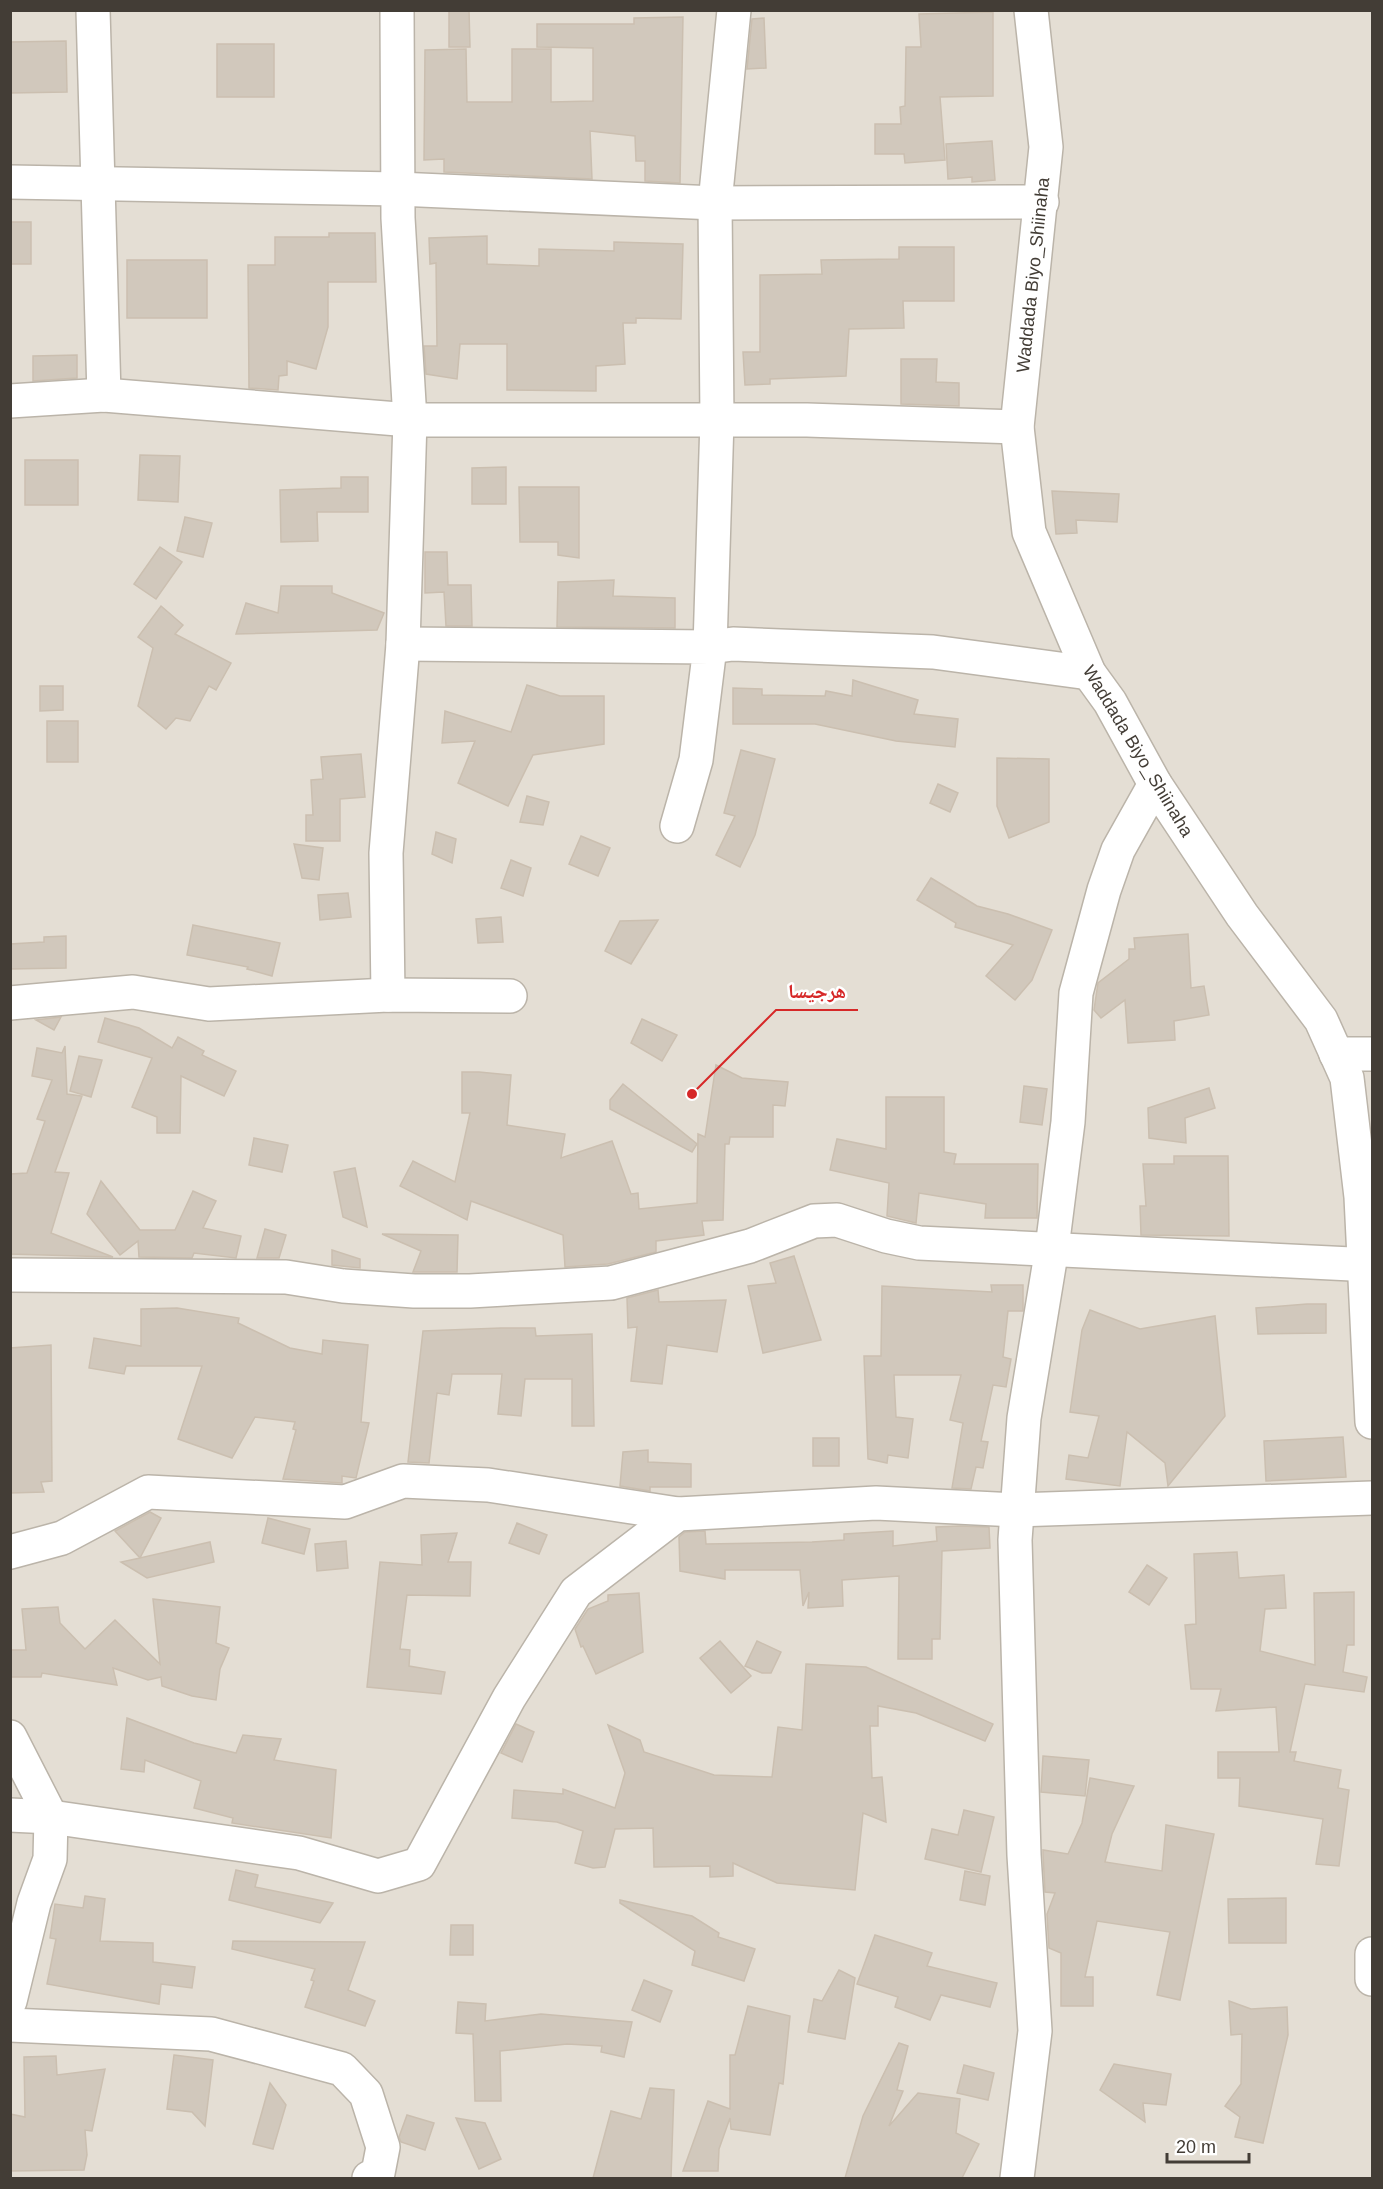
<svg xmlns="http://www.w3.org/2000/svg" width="1383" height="2189" font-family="Arial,'Noto Naskh Arabic',sans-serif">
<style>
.residential{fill:#e4ded4}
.building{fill:#d1c8bc;stroke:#cbbfb0;stroke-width:1.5}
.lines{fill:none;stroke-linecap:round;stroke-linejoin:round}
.minor-casing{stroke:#bbb4a9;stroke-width:36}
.minor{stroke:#fff;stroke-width:33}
.labels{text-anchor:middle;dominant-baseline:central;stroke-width:5;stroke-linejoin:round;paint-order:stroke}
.street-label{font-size:18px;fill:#433d36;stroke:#fff}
.leader{fill:none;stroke:#d62828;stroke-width:2}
.callout-dot{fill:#d62828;stroke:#fff;stroke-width:2}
.callout-label{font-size:20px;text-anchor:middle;font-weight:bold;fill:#d62828;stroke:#fff;stroke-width:5;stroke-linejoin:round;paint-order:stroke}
</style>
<rect width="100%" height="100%" fill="#f1ede6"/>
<rect class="residential" x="11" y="11" width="1361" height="2167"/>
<g class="building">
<path d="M449,10H469L470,47H449Z"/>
<path d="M993,12V96L940,97L945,160L905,163L904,154H875V124H901L900,107L905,106L906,47H921L919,14Z"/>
<path d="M683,17L680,183L645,181V161H636L635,136L590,131L592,179L444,172V159L424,160L425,50L466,49L467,102H512V49H551V102L593,101V48L537,47V24H634V18Z"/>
<path d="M764,18L766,68L747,69L752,19Z"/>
<path d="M66,41L67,92L10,93V42Z"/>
<rect x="217" y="44" width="57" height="53"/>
<path d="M992,141L995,180L972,182V177L948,179L946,144Z"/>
<rect x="10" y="222" width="21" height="42"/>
<path d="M329,233H375L376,282H328V327L316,369L287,361V375L279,376L278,390L249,388L248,265H275V237H329Z"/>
<path d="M487,236V264L539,266V249L614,251V242L683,244L681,319L636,318V323H623L625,364L596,366V391L507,390V344H460L457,379L426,374L424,346H437L436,263L430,264L429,238Z"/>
<path d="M899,247H954V301H903L904,328L849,329L846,376L770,379V384L745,385L743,352H760V275L822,274L821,260L899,259Z"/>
<rect x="127" y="260" width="80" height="58"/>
<path d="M77,355V378L33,381V356Z"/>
<path d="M901,359H937L936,382L959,383V406L901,404Z"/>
<path d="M140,455L180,456L178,502L138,500Z"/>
<rect x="25" y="460" width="53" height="45"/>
<path d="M506,467V504H472V468Z"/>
<path d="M341,477H368V512H317L318,541L281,542L280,490L341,488Z"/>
<path d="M519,487H579V558L558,555V542H520Z"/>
<path d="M1052,491L1119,494L1117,522L1076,520L1077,533L1056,534Z"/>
<path d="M185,517L212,523L203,557L177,551Z"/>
<path d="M160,547L182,562L156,599L134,584Z"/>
<path d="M425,552H447L448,585H471L472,626H446L444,592L425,593Z"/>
<path d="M614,580L613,596L675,598V628L557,627L558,582Z"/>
<path d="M281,586H332V593L384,613L377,630L236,634L246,603L278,613Z"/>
<path d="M161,606L183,625L175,634L231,663L216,690L209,686L190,721L176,718L166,729L138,706L153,648L138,637Z"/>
<path d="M853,680L918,700L914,714L958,719L955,747L896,741L815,724H733V688L762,689V695L825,696L826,691L852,696Z"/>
<path d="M527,685L560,696H604V744L533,755L508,806L458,783L475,741L442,743L445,711L511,732Z"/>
<path d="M40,686H63V710L40,711Z"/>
<rect x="47" y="721" width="31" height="41"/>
<path d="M741,750L775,759L755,835L740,867L716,855L735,816L724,813Z"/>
<path d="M361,754L365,797L340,799V841H306V815H313L311,780L323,779L321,757Z"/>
<path d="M997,758L1049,759V822L1009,838L997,806Z"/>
<path d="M938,784L958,793L950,812L930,803Z"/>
<path d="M527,796L549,802L543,825L520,822Z"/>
<path d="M436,832L456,839L452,863L432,854Z"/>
<path d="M581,836L610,848L598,876L569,864Z"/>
<path d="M294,844L323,848L319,880L302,878Z"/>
<path d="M511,860L531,868L523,896L501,888Z"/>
<path d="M931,878L977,906L1008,914L1052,930L1032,980L1015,1000L986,976L1013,945L955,927L956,923L917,900Z"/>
<path d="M348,893L351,917L320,920L318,895Z"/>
<path d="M501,917L503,942L478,943L476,919Z"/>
<path d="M658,920L631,964L605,951L620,921Z"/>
<path d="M193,925L280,943L272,976L247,969L248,967L187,955Z"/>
<path d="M1188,934L1191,988L1204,986L1209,1015L1174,1021L1175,1040L1128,1043L1125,1000L1101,1018L1094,1010L1098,983L1129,959V949H1135L1134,938Z"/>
<path d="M66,936V968L10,969V944L44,942V937Z"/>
<path d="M61,1017L54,1030L36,1020Z"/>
<path d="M105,1018L139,1028L172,1048L178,1037L204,1051L202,1055L236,1071L224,1096L181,1076L180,1133H157V1117L132,1107L152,1058L98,1042Z"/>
<path d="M642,1019L677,1035L662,1061L631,1043Z"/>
<path d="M65,1046L67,1094L82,1096L55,1172L69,1173L51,1233L113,1257L10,1254V1174L27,1173L45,1121L37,1119L52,1080L32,1076L37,1048L62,1053Z"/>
<path d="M79,1056L102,1060L91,1097L70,1091Z"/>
<path d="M716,1065L742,1078L788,1082L785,1106L773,1105V1137H730L729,1144H725L723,1220L702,1221L704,1235L656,1241V1252L608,1264L565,1267L563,1235L471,1201L467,1220L400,1186L413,1161L455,1182L470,1113H462V1072H479L511,1075L507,1125L565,1134L561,1158L612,1141L631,1194L638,1193L639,1209L697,1203L698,1134L705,1137Z"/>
<path d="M623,1084L697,1144L692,1152L610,1109V1100Z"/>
<path d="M1024,1086L1047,1089L1042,1125L1020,1122Z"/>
<path d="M1209,1088L1215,1108L1185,1118L1186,1143L1149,1138L1148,1108Z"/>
<path d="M886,1097H944V1152L956,1154L954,1164H1038L1037,1218H985L986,1204L919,1193L916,1223L887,1216L889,1183L830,1170L837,1139L886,1149Z"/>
<path d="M254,1138L288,1145L282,1172L249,1165Z"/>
<path d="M1174,1156H1228L1229,1236L1141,1235L1140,1206H1146L1143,1164H1174Z"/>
<path d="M355,1168L367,1227L343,1217L334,1172Z"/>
<path d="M101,1181L140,1230H175L193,1191L216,1201L203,1228L241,1236L236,1258L194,1253L192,1258L139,1257L138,1241L120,1255L87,1214Z"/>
<path d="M265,1229L286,1235L279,1258H257Z"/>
<path d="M382,1234L458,1235L457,1272H413L421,1251Z"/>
<path d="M332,1250L360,1259V1268L332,1265Z"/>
<path d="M794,1256L821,1340L763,1353L748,1286L776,1283L770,1263Z"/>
<path d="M991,1285H1023V1311H1008L1003,1357L1011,1359L1006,1387L993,1385L981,1441L988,1442L983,1468L976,1467L971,1489L952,1488L963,1423L950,1420L961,1375H894L896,1417L913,1419L908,1458L888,1455L887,1463L868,1459L864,1356H881L882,1286L992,1292Z"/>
<path d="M658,1290L659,1302L726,1300L717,1352L667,1345L662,1384L631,1381L637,1327L628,1328L627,1298Z"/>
<path d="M1307,1304H1326V1333L1258,1334L1256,1308Z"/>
<path d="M177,1308L239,1318L238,1323L290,1348L322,1354L323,1340L368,1345L361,1422L369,1423L356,1478L342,1476V1483L283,1479L296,1430L293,1429L295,1422L255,1417L232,1458L178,1439L202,1366H126L124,1374L89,1368L94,1338L141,1346V1309Z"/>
<path d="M1090,1310L1140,1329L1215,1316L1225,1416L1168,1486L1165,1463L1127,1432L1120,1486L1066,1479L1069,1455L1088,1458L1099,1416L1070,1412L1082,1330Z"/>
<path d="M501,1328H535L536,1336L592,1334L594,1426H572V1379H525L521,1416L498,1414L502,1374H452L449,1395L437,1393L429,1463L408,1462L423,1331Z"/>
<path d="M51,1345L52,1481L41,1482L44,1492L10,1493V1348Z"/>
<path d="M1343,1437L1346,1477L1266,1481L1264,1441Z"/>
<rect x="813" y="1438" width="26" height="28"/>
<path d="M648,1450V1462L691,1464V1487H650V1491L620,1486L623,1452Z"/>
<path d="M150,1512L161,1518L140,1558L210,1542L214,1562L147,1578L121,1562L140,1558L115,1531Z"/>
<path d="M268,1518L310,1529L304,1554L262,1543Z"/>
<path d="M517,1523L547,1535L539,1554L509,1543Z"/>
<path d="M960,1526L989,1527L990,1548L942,1551L940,1639H932V1659H898L899,1576L842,1580L843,1606L808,1608L809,1592L803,1606L800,1570H725V1579L680,1571L679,1537L685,1532L705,1531L706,1544L812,1542L844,1540V1534L893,1531V1546L937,1541L936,1527Z"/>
<path d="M457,1533L448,1562H471L470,1596L407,1595L400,1649L410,1650L409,1666L445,1672L441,1694L367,1687L380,1562L422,1565L421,1535Z"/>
<path d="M346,1541L348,1568L317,1571L315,1544Z"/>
<path d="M1237,1552L1239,1578L1284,1575L1286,1608L1265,1609L1260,1651L1315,1665L1314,1593L1354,1592V1645H1347L1343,1672L1367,1677L1364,1692L1305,1684L1290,1752H1296L1294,1761L1341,1770L1338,1788L1349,1790L1339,1866L1316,1864L1323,1819L1239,1806L1240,1778H1218V1752H1279L1276,1707L1216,1711L1221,1689H1191L1185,1625L1196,1624L1194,1554Z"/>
<path d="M1147,1565L1167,1578L1149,1605L1129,1592Z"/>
<path d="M639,1593L643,1652L596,1674L583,1646L581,1647L575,1629L588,1609L608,1601V1595Z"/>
<path d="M153,1599L220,1607L216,1643L229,1648L220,1669L216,1700L192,1696L162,1686L161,1677L148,1680L113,1668L117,1685L42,1673L41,1677H10V1650H26L22,1609L58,1607L60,1623L85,1649L115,1620L160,1664Z"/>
<path d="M720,1641L751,1676L731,1693L700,1658Z"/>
<path d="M757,1641L781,1652L771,1673H762L745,1666Z"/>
<path d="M806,1664L866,1667L993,1724L985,1741L916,1713L878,1706V1726H870L872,1778L882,1777L886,1822L863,1813L855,1890L777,1883L733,1863V1876L710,1877V1866L654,1867L653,1828L615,1829L605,1867L593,1868L575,1863L583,1831L557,1822L512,1818L514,1790L563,1794V1789L615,1808L625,1773L608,1725L640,1740L644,1752L714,1775L772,1777L778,1727L802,1730Z"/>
<path d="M127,1718L194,1743L236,1753L243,1735L281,1739L274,1760L336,1770L331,1838L232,1823L233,1818L194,1808L201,1781L145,1760L144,1772L121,1769Z"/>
<path d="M516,1724L534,1732L522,1762L501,1753Z"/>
<path d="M1043,1756L1089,1760L1085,1796L1041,1792Z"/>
<path d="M1090,1778L1134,1786L1112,1834L1105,1862L1162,1871L1166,1825L1214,1834L1180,2000L1157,1995L1170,1932L1097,1921L1085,1977H1093V2006H1061V1953L1049,1948L1047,1914L1055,1893L1045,1892L1043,1854V1850L1068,1854L1082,1823Z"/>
<path d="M964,1810L994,1817L981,1872L925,1859L932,1829L958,1835Z"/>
<path d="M236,1870L258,1875L255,1887L333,1903L320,1923L229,1900Z"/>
<path d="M965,1871L990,1876L985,1905L960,1900Z"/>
<path d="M85,1896L105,1899L100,1941L153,1943V1962L195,1967L192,1988L161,1984L159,2004L47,1984L56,1939L50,1938L55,1904L83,1908Z"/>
<path d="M1286,1898V1943H1229L1228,1899Z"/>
<path d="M620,1900L692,1916L719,1933L718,1937L755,1949L744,1981L692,1965L695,1951L620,1903Z"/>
<path d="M451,1925H473V1955H450Z"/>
<path d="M875,1935L932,1953L927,1966L997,1983L990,2007L941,1995L930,2020L895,2007L898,1997L857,1984Z"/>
<path d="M233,1941L365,1942L348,1990L375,2001L365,2026L305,2007L314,1981L311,1980L315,1969L232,1949Z"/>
<path d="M839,1970L855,1978L845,2039L808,2032L814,1999L822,2001Z"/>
<path d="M644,1980L672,1991L660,2022L632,2010Z"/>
<path d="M1229,2001L1251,2009L1287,2007L1288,2035L1263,2143L1235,2137L1240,2117L1225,2106L1241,2084L1242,2034L1231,2035Z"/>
<path d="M458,2002L486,2004L485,2021L541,2014L632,2022L624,2057L601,2052L602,2046L567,2044L500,2051L501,2101H475L473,2034L456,2033Z"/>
<path d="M748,2006L790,2016L783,2084L779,2083L770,2135L731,2129L730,2118L719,2149L718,2171H683L708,2101L730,2109V2055H735Z"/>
<path d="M899,2043L908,2046L897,2090L903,2091L889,2126L918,2093L960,2099L956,2133L979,2144L962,2178H845L863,2116Z"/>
<path d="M174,2055L213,2060L205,2126L192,2112L167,2109Z"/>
<path d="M56,2056L57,2075L105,2069L92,2131L85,2130L87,2155L84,2170L10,2171V2114L25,2117L24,2057Z"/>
<path d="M1114,2064L1171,2074L1166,2105L1143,2103L1145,2122L1100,2090Z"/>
<path d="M964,2065L994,2073L988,2100L957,2093Z"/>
<path d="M270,2083L286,2105L273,2149L253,2144Z"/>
<path d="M650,2088L674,2090L671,2178H593L611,2111L641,2119Z"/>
<path d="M407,2115L434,2123L425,2150L401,2142L399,2137Z"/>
<path d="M456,2118L485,2123L501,2159L479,2169Z"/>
</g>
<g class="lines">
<defs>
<g id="minor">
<path d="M93,10L104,395"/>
<path d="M734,10L715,203L717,420L710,647L733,644L933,652L1089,673"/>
<path d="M1031,10L1046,147L1017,427L1029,532L1089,673L1110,702L1155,784L1242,915L1321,1020L1347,1078L1361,1197L1372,1422"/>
<path d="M10,182L398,189L715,203L1042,202"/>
<path d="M10,401L104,395L410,420H807L1017,427"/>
<path d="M403,644L710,647L696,760L677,826"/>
<path d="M388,995L386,853L403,644L410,420L398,218L397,10"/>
<path d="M10,1003L133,992L209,1004L388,995L510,996"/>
<path d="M1336,1054H1372"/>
<path d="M10,1275L286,1277L343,1286L414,1291H470L611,1283L750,1246L814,1221L837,1220L886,1236L919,1243L1372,1265"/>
<path d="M10,1552L62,1538L148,1492L345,1502L403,1481L488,1485L678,1514"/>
<path d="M10,1737L51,1817L50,1859L34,1903L10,2001"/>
<path d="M10,1815L51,1817L299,1853L378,1876L419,1864L509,1698L576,1592L678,1514L876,1503L1016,1510L1372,1498"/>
<path d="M1372,1954V1979"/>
<path d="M10,2025L211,2034L342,2069L366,2094L383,2147L378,2173L369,2178"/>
<path d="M1017,2178L1035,2031L1024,1855L1015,1540L1024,1418L1052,1248L1068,1122L1076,993L1104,890L1118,850L1155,784"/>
</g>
</defs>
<use href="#minor" class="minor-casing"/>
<use href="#minor" class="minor"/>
</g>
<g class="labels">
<g class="street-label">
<text transform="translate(1033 275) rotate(-84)">Waddada Biyo_Shiinaha</text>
<text transform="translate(1138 751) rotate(59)">Waddada Biyo_Shiinaha</text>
</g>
</g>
<path class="leader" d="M692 1094L776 1010H858"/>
<circle class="callout-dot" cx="692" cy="1094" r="6"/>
<g class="callout-label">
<text x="817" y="998">هرجيسا</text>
</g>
<rect width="1383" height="2189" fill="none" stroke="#433d36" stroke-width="24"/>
<path d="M1167 2153v9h82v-9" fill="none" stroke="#433d36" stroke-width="3"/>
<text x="1176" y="2153" font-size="18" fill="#433d36" stroke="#ffffff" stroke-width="4.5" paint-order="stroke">20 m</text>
</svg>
